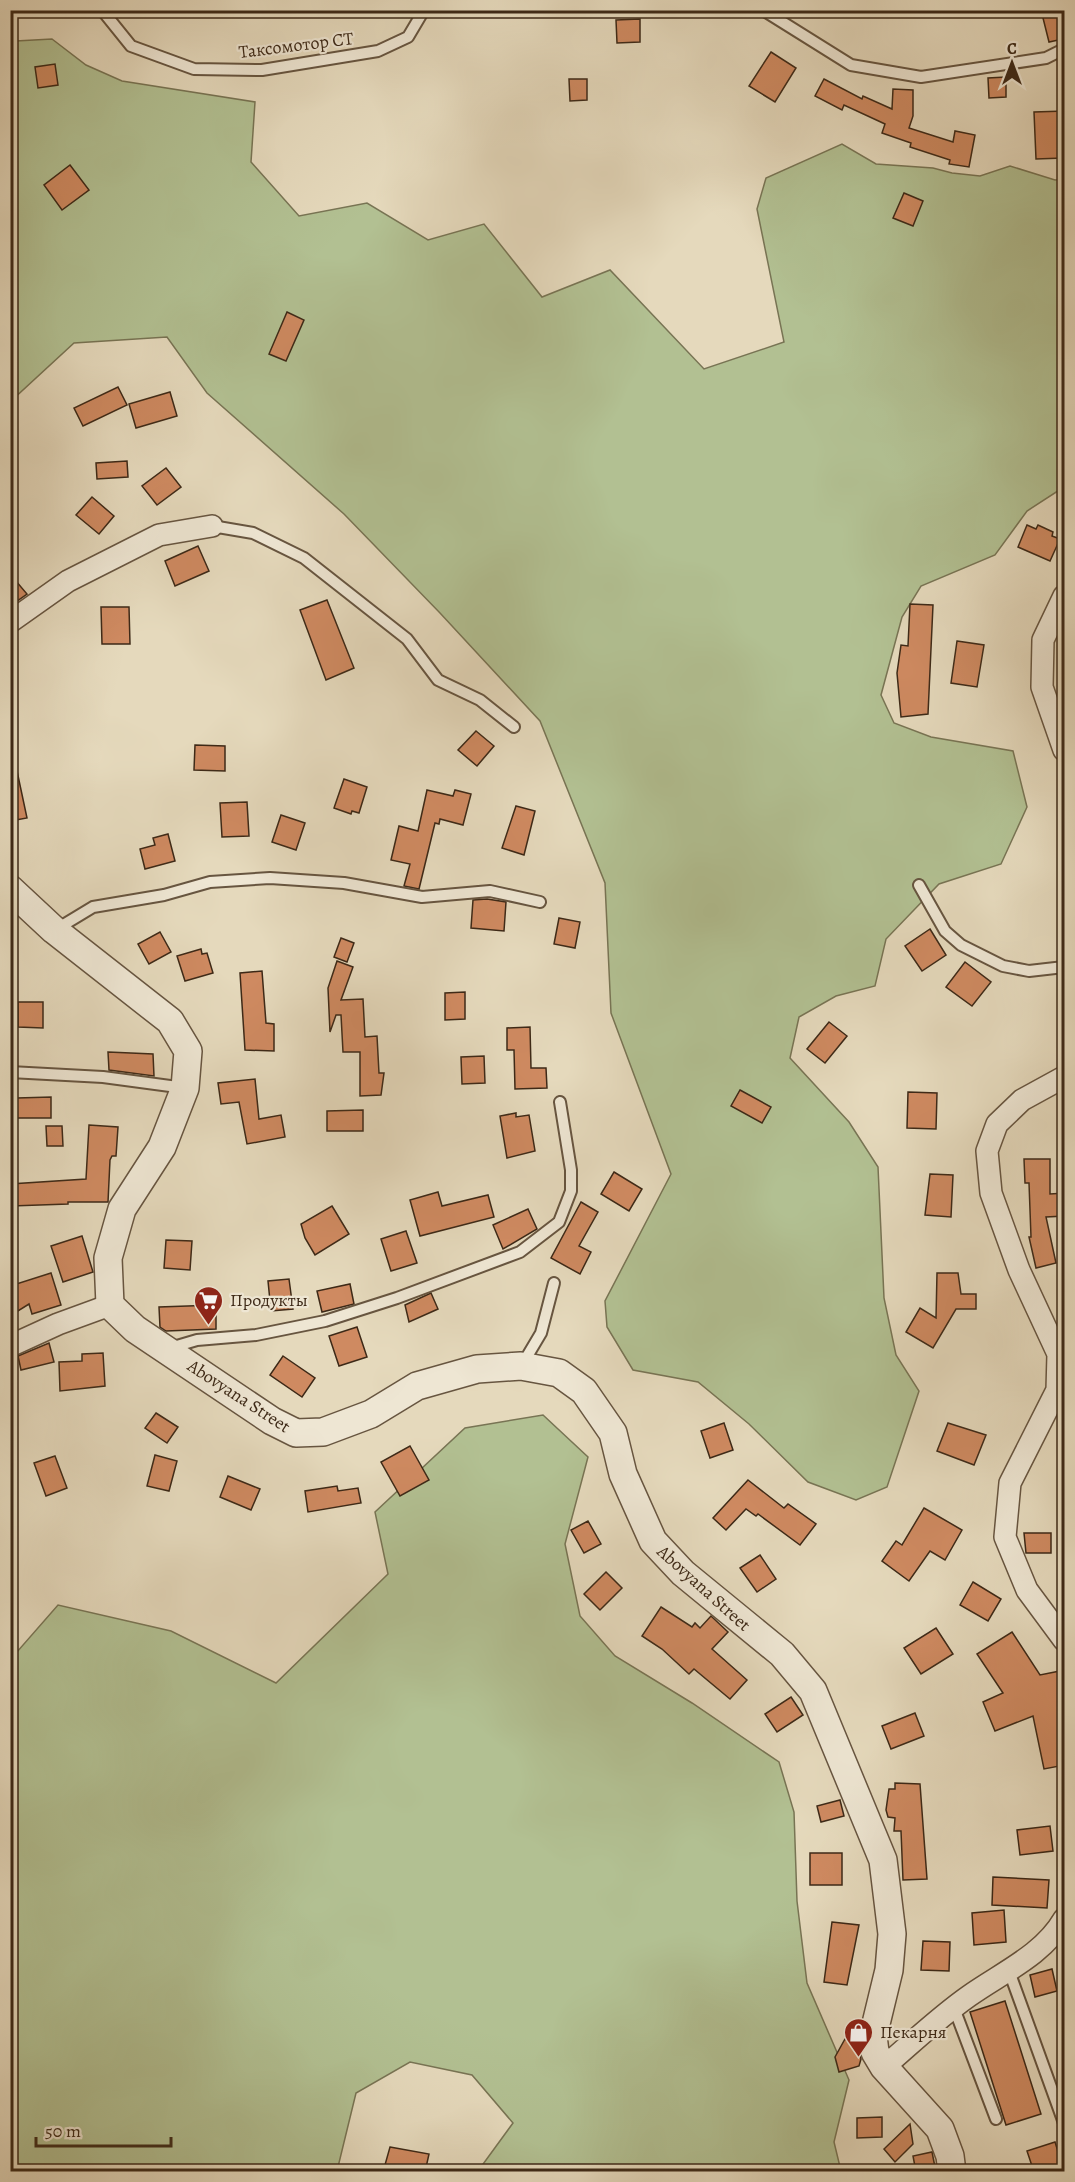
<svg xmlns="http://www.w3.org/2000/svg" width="1075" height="2182" font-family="Alegreya,serif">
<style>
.green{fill:#b2c092;stroke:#787454;stroke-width:1.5}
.building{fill:#cf8a61;stroke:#3d2917;stroke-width:1.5}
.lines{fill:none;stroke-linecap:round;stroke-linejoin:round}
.service-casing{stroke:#675540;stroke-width:14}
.minor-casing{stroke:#675540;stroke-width:24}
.tertiary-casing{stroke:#675540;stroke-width:30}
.service{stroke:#eee6d3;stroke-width:10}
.minor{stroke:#eee6d3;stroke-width:21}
.tertiary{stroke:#eee6d3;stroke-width:27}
.labels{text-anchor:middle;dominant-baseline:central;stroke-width:4.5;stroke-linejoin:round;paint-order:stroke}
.street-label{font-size:18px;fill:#3d2917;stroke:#eee6d3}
.poi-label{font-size:18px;fill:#3d2917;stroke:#eee6d3;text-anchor:start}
</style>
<rect width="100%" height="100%" fill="#e5d9bc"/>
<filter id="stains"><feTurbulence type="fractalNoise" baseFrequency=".00333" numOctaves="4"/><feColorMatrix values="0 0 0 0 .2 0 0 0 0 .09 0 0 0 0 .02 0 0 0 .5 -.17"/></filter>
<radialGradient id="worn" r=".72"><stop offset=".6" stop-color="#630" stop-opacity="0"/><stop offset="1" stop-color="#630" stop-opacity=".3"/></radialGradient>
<g class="green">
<path d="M52,39L86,65L122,81L255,102L251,162L299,216L367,203L428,240L484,224L542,297L610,270L704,369L784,342L757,209L766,178L842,144L876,164L933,168L952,173L980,176L1010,166L1055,180L1064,179V487L1027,511L995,555L921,586L902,617L881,695L894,723L931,737L1013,751L1027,807L1001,864L939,884L886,939L875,986L836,996L799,1017L790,1058L849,1122L878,1167L884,1298L896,1355L919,1391L887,1487L856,1500L808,1482L749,1424L698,1382L633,1370L607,1327L605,1301L671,1174L611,1013L605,883L540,721L440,613L344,514L207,393L167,337L74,343L11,401L10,65L16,41Z"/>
<path d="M543,1415L588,1457L565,1544L580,1616L615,1656L692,1703L779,1762L794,1812L797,1901L807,1983L849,2080L834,2142L841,2171H478L513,2123L472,2075L410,2062L356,2093L337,2171H11L10,1655L17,1652L58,1605L171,1631L276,1683L388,1574L375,1512L465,1428Z"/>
</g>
<g class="building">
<path d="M1041,10H1056L1063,39L1049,42Z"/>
<path d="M640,19V42L617,43L616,20Z"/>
<path d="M771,52L796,68L775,102L749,86Z"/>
<path d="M55,64L58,85L38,88L35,67Z"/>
<path d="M1006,77V97L989,98L988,78Z"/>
<path d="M569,79H587V100L570,101Z"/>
<path d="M824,79L862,99L863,96L892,109L893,89L913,90V116L909,128L953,142L955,131L975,135L969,167L949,164L950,160L910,147L911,143L882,133L885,124L844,105L842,110L815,96Z"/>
<path d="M1065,111V129H1062L1063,158L1036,159L1034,112Z"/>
<path d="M70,165L89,190L62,210L44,185Z"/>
<path d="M904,193L923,201L913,226L893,218Z"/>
<path d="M287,312L304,320L286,361L269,354Z"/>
<path d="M118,387L127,405L83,426L74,408Z"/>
<path d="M170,392L177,416L136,428L129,404Z"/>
<path d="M127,461L128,477L97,479L96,463Z"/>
<path d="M166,468L181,487L157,505L142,486Z"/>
<path d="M92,497L114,516L99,534L76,515Z"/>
<path d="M1027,525L1036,529L1038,525L1053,532L1052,536L1060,539L1050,561L1018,547Z"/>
<path d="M198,546L209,571L175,586L165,561Z"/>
<path d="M10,574L27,594L10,606Z"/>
<path d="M327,600L354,668L326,680L300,610Z"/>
<path d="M910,604L933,605L928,714L901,717L897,673L901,645L908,646Z"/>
<path d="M101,607H129L130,644H102Z"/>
<path d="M957,641L984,645L977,687L951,683Z"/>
<path d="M476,731L494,746L477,766L458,750Z"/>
<path d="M195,745L225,746V771L194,770Z"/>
<path d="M17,771L27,818L10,821V772Z"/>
<path d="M344,779L367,787L359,813L352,811L351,814L334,808Z"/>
<path d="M427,790L453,796L455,790L471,794L463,825L440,819L439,824L435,823L419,889L404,886L410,864L391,860L399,826L418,831Z"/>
<path d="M247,802L249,836L222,837L220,803Z"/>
<path d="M516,806L535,811L524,855L502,848Z"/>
<path d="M281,815L305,823L296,850L272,842Z"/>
<path d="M168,834L175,861L145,869L140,849L155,845L153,838Z"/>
<path d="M487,899L506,902L504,931L471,928L473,900Z"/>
<path d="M559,918L580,922L575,948L554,944Z"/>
<path d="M930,929L946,955L922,971L905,946Z"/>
<path d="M160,932L171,952L149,964L138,944Z"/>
<path d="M341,938L354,943L347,962L334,957Z"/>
<path d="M201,949L202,954L207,953L213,973L185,981L177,956Z"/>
<path d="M337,961L353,967L341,1000L363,999L365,1037L377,1036L379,1073H384L381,1095L360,1096V1052H343L341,1015H336L330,1032L328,988Z"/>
<path d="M965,962L991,982L972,1006L946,987Z"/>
<path d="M262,971L266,1023L274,1024V1051L245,1050L240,973Z"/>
<path d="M465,992V1019L445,1020V993Z"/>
<path d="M18,1002H43V1028L18,1027Z"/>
<path d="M829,1022L847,1036L825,1063L807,1049Z"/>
<path d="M530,1027L531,1068H546L547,1088L515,1089L514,1050H507V1028Z"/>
<path d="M108,1052L153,1054L154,1076L109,1070Z"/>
<path d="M484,1056L485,1083L462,1084L461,1057Z"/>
<path d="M255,1079L259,1119L281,1115L285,1137L247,1144L239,1102L221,1104L218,1083Z"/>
<path d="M740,1090L771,1107L762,1123L731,1106Z"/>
<path d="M908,1092L937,1093L936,1129L907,1128Z"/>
<path d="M51,1097V1118H17V1098Z"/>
<path d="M363,1110V1131H327V1111Z"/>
<path d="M516,1113V1117L529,1115L535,1151L507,1158L500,1116Z"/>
<path d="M89,1125L118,1127L116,1156H112L110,1160L108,1202H68V1204L11,1206L10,1184L86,1179Z"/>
<path d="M46,1126H62L63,1146H47Z"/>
<path d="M1024,1159H1050V1194L1065,1193V1216L1046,1217L1056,1263L1036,1268L1029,1237H1031L1029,1183H1025Z"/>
<path d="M614,1172L642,1189L629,1211L601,1194Z"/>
<path d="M930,1174L953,1175L951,1217L925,1215Z"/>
<path d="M438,1192L442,1206L488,1195L494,1217L420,1236L410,1200Z"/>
<path d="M581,1202L598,1212L579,1246L591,1252L580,1274L551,1258Z"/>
<path d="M332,1206L349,1234L315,1255L305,1238L301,1224Z"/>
<path d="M528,1209L537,1229L503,1249L493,1225Z"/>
<path d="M406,1231L417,1263L391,1271L381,1239Z"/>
<path d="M82,1236L93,1272L63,1282L51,1246Z"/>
<path d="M166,1240L192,1241L190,1270L164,1268Z"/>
<path d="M51,1273L61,1305L32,1314L29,1304L10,1316V1286Z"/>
<path d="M937,1273H958L961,1294H976V1309H956L933,1348L906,1332L920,1308L936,1318Z"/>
<path d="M289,1279L293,1309L271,1311L268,1281Z"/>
<path d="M350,1284L354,1304L322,1312L317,1291Z"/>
<path d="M431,1293L438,1309L409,1322L405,1305Z"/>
<path d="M216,1305V1329L166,1331L160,1327L159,1307Z"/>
<path d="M357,1327L367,1357L339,1366L329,1336Z"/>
<path d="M49,1343L54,1362L21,1370L18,1356Z"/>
<path d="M103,1353L105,1386L60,1391L59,1362L82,1361V1354Z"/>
<path d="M283,1356L315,1378L302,1397L270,1375Z"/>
<path d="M156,1413L178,1427L167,1443L145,1428Z"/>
<path d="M724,1423L733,1450L710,1458L701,1431Z"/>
<path d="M948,1423L986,1435L974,1465L937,1451Z"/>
<path d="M410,1446L429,1480L400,1496L381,1462Z"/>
<path d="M155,1455L177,1461L169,1491L147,1486Z"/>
<path d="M55,1456L67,1488L46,1496L34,1463Z"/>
<path d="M228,1476L260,1489L251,1510L220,1497Z"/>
<path d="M748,1480L784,1508L788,1504L816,1524L800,1545L758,1514L756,1516L746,1509L726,1530L713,1518Z"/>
<path d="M337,1486L338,1491L358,1488L361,1503L308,1512L305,1491Z"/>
<path d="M924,1508L962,1530L945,1560L930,1551L909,1581L882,1561L896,1541L902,1545Z"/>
<path d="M588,1521L601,1544L584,1553L571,1530Z"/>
<path d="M1024,1533H1051V1553H1026Z"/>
<path d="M760,1555L776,1579L757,1592L740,1568Z"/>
<path d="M606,1572L622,1588L600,1610L584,1594Z"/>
<path d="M973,1582L1001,1599L988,1621L960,1605Z"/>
<path d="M661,1607L692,1627L695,1623L700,1628L711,1616L728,1632L712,1649L747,1680L730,1699L694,1669L689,1674L662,1649L642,1636Z"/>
<path d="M936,1628L953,1654L921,1674L904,1648Z"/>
<path d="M1012,1632L1040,1675L1065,1670V1765L1044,1769L1033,1716L995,1731L983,1702L1003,1693L977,1654Z"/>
<path d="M791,1697L803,1715L777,1732L765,1714Z"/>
<path d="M915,1713L924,1736L891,1749L882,1726Z"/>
<path d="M895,1783L920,1784L927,1879L903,1880L901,1831H894L895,1818L888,1817L886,1810L889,1789H895Z"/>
<path d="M840,1800L844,1816L821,1822L817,1806Z"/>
<path d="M1050,1826L1053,1851L1020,1855L1017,1830Z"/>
<rect x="810" y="1853" width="32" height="32"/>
<path d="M993,1877L1049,1880L1047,1908L992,1905Z"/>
<path d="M1004,1910L1006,1942L974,1945L972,1913Z"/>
<path d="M832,1922L859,1925L847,1985L824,1982Z"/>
<path d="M923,1941L950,1942L949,1971L921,1970Z"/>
<path d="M1052,1969L1057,1991L1035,1997L1030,1975Z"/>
<path d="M1005,2001L1041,2114L1006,2125L970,2012Z"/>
<path d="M845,2039L858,2046L861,2059L859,2066L839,2072L835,2057Z"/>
<path d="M882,2117V2137L857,2138V2118Z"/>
<path d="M910,2124L913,2144L895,2162L884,2149Z"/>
<path d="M1055,2142L1059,2155L1065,2154V2172H1034L1027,2151Z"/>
<path d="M390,2147L429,2154L425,2172H383Z"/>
<path d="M932,2152L936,2172H916L913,2156Z"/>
</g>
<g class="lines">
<defs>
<g id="service">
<path d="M102,10L131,46L194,69L262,70L378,51L408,37L424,10"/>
<path d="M763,10L851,65L921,77L1046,58L1064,49"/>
<path d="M212,526L253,533L304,558L407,639L438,680L480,700L514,727"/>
<path d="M919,885L945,931L961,945L1003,966L1029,971L1064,967"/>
<path d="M55,930L93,907L164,895L210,882L270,878L344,883L422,897L490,891L540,902"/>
<path d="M10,1072L103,1077L185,1088"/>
<path d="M170,1348L197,1340L256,1335L325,1321L397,1298L520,1252L559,1222L571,1191V1170L560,1102"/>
<path d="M522,1365L541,1333L554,1283"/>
<path d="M1009,1971L1064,2123"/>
<path d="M954,2008L996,2119"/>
</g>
<g id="minor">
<path d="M1064,596L1043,640L1042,687L1064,750"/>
<path d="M10,622L68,581L159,535L212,526"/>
<path d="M1064,1077L1022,1100L997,1124L987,1151L991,1193L1019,1270L1058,1354L1057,1390L1010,1483L1005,1537L1027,1590L1064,1640"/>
<path d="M10,1346L58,1324L110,1305"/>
<path d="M884,2067C912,2043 939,2017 969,1996C1003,1972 1043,1955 1064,1919"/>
</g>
<path id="tertiary" d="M10,889L54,930L170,1021L188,1051L185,1088L162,1147L122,1209L108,1258L110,1305L135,1329L272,1421L296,1433L323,1432L371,1414L417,1386L477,1369L521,1366L559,1373L584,1391L613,1433L623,1474L653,1541L683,1573L782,1654L813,1691L883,1860L892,1934L889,1970L873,2036L875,2052L884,2067L940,2129L950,2156L952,2172"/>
</defs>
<use href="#service" class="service-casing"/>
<use href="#minor" class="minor-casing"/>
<use href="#tertiary" class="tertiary-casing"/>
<use href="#service" class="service"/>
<use href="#minor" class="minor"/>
<use href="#tertiary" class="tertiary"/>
</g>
<defs>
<symbol id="supermarket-pin" viewBox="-11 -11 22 30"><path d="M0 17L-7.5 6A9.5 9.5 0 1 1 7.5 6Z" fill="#8f2418" stroke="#eee6d3"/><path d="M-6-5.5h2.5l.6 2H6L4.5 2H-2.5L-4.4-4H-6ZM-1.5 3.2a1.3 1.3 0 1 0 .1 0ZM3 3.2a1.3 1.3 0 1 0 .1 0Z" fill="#fff"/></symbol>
<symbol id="shop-pin" viewBox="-11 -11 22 30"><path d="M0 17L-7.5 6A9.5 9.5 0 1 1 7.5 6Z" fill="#8f2418" stroke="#eee6d3"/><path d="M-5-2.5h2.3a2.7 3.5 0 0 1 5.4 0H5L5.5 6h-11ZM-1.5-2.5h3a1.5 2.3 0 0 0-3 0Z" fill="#fff"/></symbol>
</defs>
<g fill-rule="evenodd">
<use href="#supermarket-pin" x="192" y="1284" width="33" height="45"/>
<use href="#shop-pin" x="842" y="2016" width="33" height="45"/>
</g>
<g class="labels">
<g class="street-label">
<text transform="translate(296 45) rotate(-7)">Таксомотор СТ</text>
<text transform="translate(239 1396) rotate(33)">Abovyana Street</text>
<text transform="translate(704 1588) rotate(42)">Abovyana Street</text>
</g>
<g class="poi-label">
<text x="230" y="1300">Продукты</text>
<text x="880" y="2032">Пекарня</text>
</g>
</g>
<rect width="1075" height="2182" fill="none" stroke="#e5d9bc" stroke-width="36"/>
<rect x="12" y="12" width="1051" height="2158" fill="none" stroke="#3d2917" stroke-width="3"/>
<rect x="18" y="18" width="1039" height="2146" fill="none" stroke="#3d2917" stroke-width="1.5"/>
<g transform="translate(1012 63)" stroke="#eee6d3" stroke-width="4.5" paint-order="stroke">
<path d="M0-4.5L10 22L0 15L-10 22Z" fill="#3d2917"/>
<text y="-9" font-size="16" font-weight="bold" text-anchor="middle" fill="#3d2917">С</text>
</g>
<path d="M36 2137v9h135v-9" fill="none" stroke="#3d2917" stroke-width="3"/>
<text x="45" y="2137" font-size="18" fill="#3d2917" stroke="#eee6d3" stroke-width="4.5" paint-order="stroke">50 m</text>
<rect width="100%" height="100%" filter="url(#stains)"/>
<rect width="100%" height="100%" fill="url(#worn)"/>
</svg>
